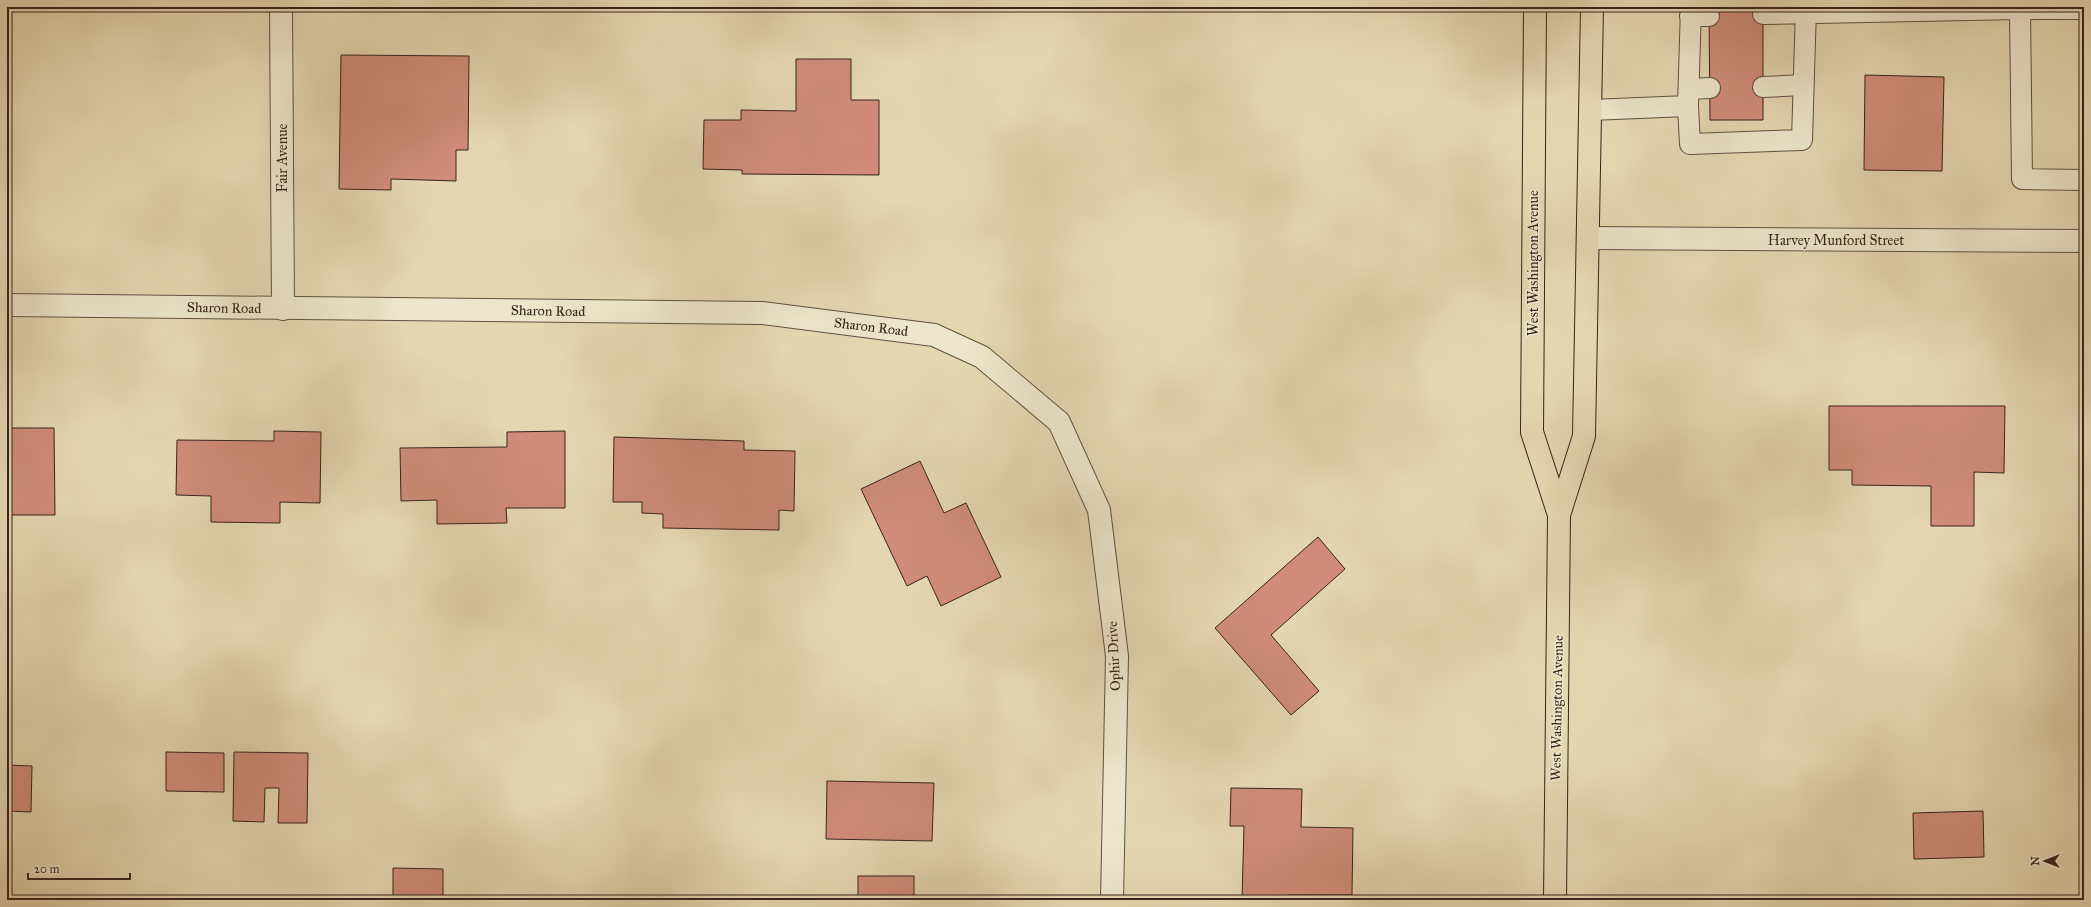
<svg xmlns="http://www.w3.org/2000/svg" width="2091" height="907" font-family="'IM FELL Great Primer',serif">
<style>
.building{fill:#d08c78;stroke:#38231c}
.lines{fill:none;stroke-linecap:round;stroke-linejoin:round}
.service-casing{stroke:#635041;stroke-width:22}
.minor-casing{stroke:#635041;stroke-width:24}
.primary-casing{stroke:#38231c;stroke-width:24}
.service{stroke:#ede5cc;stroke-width:20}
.minor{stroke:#ede5cc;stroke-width:22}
.primary{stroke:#e4d7b0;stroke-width:22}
.labels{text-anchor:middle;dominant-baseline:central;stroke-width:3;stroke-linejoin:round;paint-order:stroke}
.street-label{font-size:14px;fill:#38231c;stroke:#ede5cc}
</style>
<rect width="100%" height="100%" fill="#e4d7b0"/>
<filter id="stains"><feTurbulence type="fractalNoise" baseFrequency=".005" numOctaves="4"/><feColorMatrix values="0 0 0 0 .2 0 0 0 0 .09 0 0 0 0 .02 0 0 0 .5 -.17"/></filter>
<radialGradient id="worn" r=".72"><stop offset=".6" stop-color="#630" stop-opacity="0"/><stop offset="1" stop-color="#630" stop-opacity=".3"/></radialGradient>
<g class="building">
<path d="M1709,7H1763V120H1710Z"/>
<path d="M341,55L469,56L468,150H456V181L391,179V190L339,189Z"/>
<path d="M796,59H851V100H879V175L742,174V170L703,169L704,120H741V110L796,111Z"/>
<path d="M1865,75L1944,77L1942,171L1864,170Z"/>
<path d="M1829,406H2005L2004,473L1974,472V526H1931V486L1852,485V470H1829Z"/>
<path d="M7,428H54L55,515H7Z"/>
<path d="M274,431L321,432L320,503L280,502V523L211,522V496L176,495L177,440L274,441Z"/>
<path d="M565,431V508H506L507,523L437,524V500L401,501L400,448L507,447V432Z"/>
<path d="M614,437L744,441V450L795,451L794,511L779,510V530L663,528V514L642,513V502H613Z"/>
<path d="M920,461L944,513L966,503L1001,577L941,606L927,576L907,586L861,489Z"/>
<path d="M1318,537L1345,569L1271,635L1319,691L1291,715L1215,628Z"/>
<path d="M166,752L224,753V792L166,791Z"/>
<path d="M234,752L308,753L307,823H278L279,788H265L264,822L233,821Z"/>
<path d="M7,765L32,766L31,812L7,811Z"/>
<path d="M827,781L934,783L932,841L826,839Z"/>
<path d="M1231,788L1302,789L1301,827L1353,828L1352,895H1289V900H1242L1244,826H1230Z"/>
<path d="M1983,811L1984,857L1914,859L1913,813Z"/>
<path d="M393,868L443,869V900H393Z"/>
<rect x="858" y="876" width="56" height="24"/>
</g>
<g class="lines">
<defs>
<g id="service">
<path d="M2084,9H2020L2022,179L2084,180"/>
<path d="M1763,14L2020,9V7"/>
<path d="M1690,16H1709"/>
<path d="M1763,87L1803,85"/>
<path d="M1689,89L1710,88"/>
<path d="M1688,106L1690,144L1802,140L1806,7"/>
<path d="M1590,110L1688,106L1691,7"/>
</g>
<g id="minor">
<path d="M281,7L283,309"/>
<path d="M1589,238L2084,241"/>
<path d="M7,305L762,313L934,335L982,357L1059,422L1099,510L1117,656L1112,900"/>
</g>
<g id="primary">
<path d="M1535,7L1532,432L1559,515"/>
<path d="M1555,900L1559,515L1584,436L1592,7"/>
</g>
</defs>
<use href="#service" class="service-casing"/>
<use href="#minor" class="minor-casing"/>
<use href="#primary" class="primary-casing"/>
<use href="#service" class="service"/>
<use href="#minor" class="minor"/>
<use href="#primary" class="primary"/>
</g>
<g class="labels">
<g class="street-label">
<text transform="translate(282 158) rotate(-90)">Fair Avenue</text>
<text x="1836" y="240">Harvey Munford Street</text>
<text transform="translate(1533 263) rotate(-90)">West Washington Avenue</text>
<text transform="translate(224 308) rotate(1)">Sharon Road</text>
<text transform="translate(548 311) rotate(1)">Sharon Road</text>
<text transform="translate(871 327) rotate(7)">Sharon Road</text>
<text transform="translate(1114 656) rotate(-93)">Ophir Drive</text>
<text transform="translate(1557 708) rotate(-89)">West Washington Avenue</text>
</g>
</g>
<rect width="2091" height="907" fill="none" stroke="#e4d7b0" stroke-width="24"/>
<rect x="8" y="8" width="2075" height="891" fill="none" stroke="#38231c" stroke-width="2"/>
<rect x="12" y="12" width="2067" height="883" fill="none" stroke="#38231c"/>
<g transform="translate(2045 861) rotate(270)" stroke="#ede5cc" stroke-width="3" paint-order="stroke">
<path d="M0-3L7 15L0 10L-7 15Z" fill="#38231c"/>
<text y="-6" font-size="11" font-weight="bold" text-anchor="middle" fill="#38231c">N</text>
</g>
<path d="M28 873v6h102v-6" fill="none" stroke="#38231c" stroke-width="2"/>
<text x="34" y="873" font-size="12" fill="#38231c" stroke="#ede5cc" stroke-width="3" paint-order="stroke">20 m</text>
<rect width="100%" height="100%" filter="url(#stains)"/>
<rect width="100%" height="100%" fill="url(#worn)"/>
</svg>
